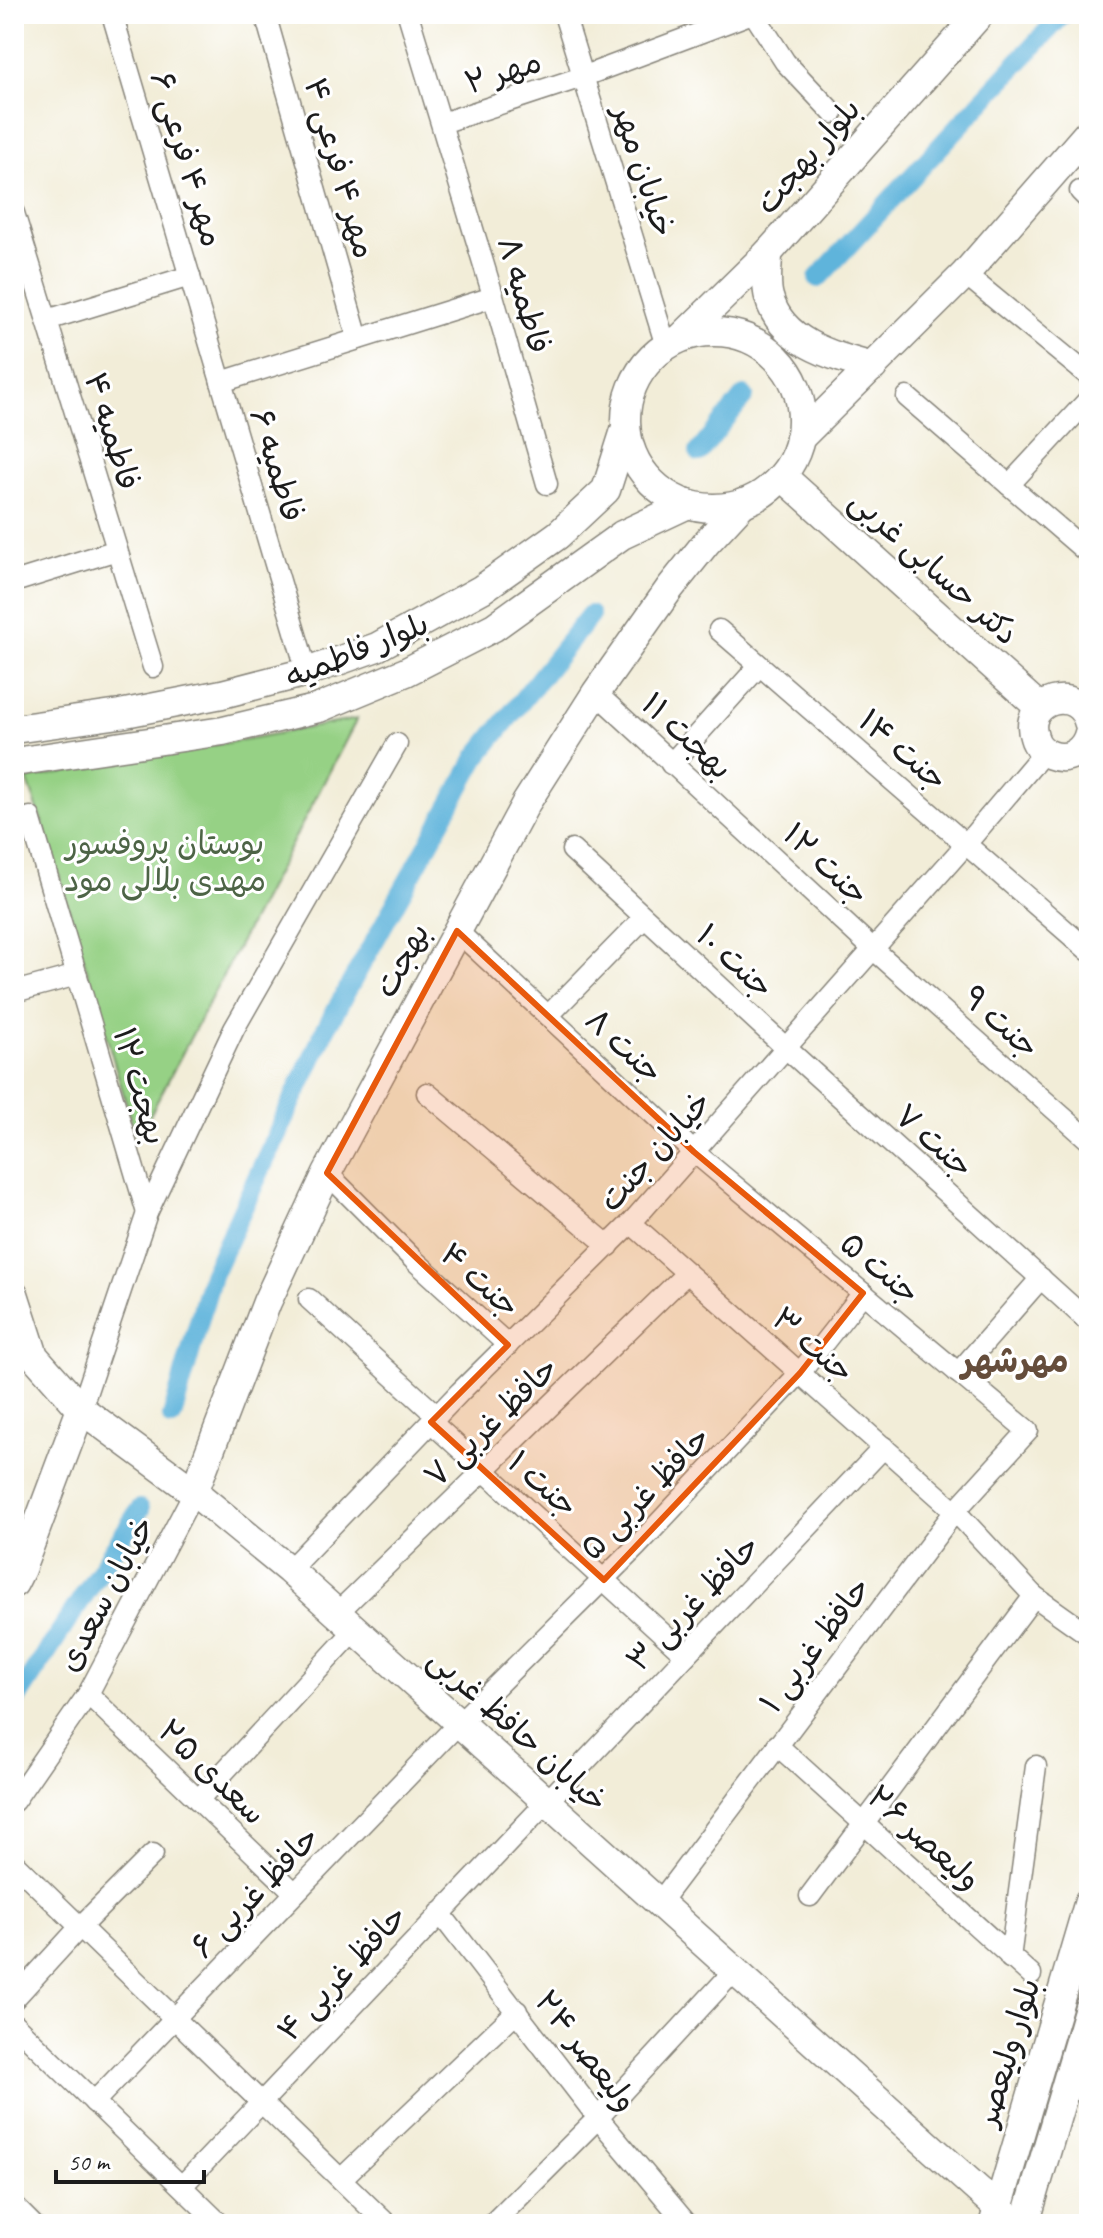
<svg xmlns="http://www.w3.org/2000/svg" width="1103" height="2238" font-family="Caveat,'Playpen Sans Arabic',sans-serif">
<style>
.green{fill:#96d185;stroke:#597650;stroke-width:2}
.lines{fill:none;stroke-linecap:round;stroke-linejoin:round}
.canal{stroke:#5fb4db;stroke-width:20}
.street-casing{stroke:#87847a;stroke-width:23}
.secondary-casing{stroke:#87847a;stroke-width:31}
.street{stroke:#fff;stroke-width:20}
.secondary{stroke:#fff;stroke-width:28}
.marked{fill:#e8590c;fill-opacity:0.2;stroke:#e8590c;stroke-width:6;stroke-linejoin:round}
.labels{text-anchor:middle;dominant-baseline:central;stroke-width:6;stroke-linejoin:round;paint-order:stroke}
.street-label{font-size:32px;fill:#1c1c1c;stroke:#fff}
.park-label{font-size:32px;fill:#4d6446;stroke:#fff}
.neighbourhood-label{font-size:34px;font-weight:bold;fill:#654d3b;stroke:#fff}
</style>
<rect width="100%" height="100%" fill="#fff"/>
<filter id="ink" filterUnits="userSpaceOnUse"><feTurbulence type="fractalNoise" baseFrequency=".0125" numOctaves="2"/><feDisplacementMap in="SourceGraphic" scale="16" xChannelSelector="R" yChannelSelector="G"/><feConvolveMatrix kernelMatrix="1 2 1 2 8 2 1 2 1" color-interpolation-filters="sRGB"/></filter>
<filter id="wash" filterUnits="userSpaceOnUse"><feTurbulence type="fractalNoise" baseFrequency=".006" numOctaves="4" result="noise"/><feDisplacementMap in="SourceGraphic" scale="32" xChannelSelector="R" yChannelSelector="G"/><feGaussianBlur stdDeviation="1.8" result="paint"/><feColorMatrix in="noise" values="0 0 0 0 0 0 0 0 0 0 0 0 0 0 0 0 0 1.4 0 .05"/><feComposite in="paint" operator="in"/></filter>
<g filter="url(#wash)">
<rect width="100%" height="100%" fill="#f2edd8"/>
<path class="green" d="M357,719L137,1140L51,848L27,779Z"/>
<g class="lines">
<g class="canal">
<path d="M818,278L1063,14"/>
<path d="M699,452L744,396"/>
<path d="M172,1417L212,1275L327,1026L477,757L590,615"/>
<path d="M14,1703L140,1509"/>
</g>
</g>
</g>
<g filter="url(#ink)">
<g class="lines">
<defs>
<g id="street">
<path d="M112,14L307,672"/>
<path d="M265,14L358,339"/>
<path d="M408,14L492,292L547,484"/>
<path d="M564,14L666,346"/>
<path d="M754,14L785,62L833,113"/>
<path d="M442,123L582,77L750,14"/>
<path d="M1080,191L1089,200"/>
<path d="M14,213L153,667"/>
<path d="M965,274L1089,376"/>
<path d="M47,320L190,276"/>
<path d="M221,382L493,297"/>
<path d="M907,397L1089,554"/>
<path d="M1009,485L1089,399"/>
<path d="M14,582L117,550"/>
<path d="M719,630L1089,951"/>
<path d="M596,693L873,949L1089,1140"/>
<path d="M671,764L759,666"/>
<path d="M30,817L147,1213"/>
<path d="M572,850L786,1048L1089,1322"/>
<path d="M457,931L694,1152L1028,1431L955,1511L659,1903"/>
<path d="M14,992L77,975"/>
<path d="M548,1016L644,918"/>
<path d="M427,1093L609,1246"/>
<path d="M327,1173L413,1259L508,1345"/>
<path d="M631,1223L955,1511L1034,1596L1089,1635"/>
<path d="M309,1299L437,1416"/>
<path d="M958,1373L1041,1278"/>
<path d="M81,1409L147,1213L234,1029L397,744"/>
<path d="M431,1422L686,1655"/>
<path d="M289,1570L460,1392L631,1223L966,844L1044,752"/>
<path d="M337,1613L687,1273"/>
<path d="M88,1694L295,1893"/>
<path d="M777,1745L1031,1975"/>
<path d="M198,1800L355,1630"/>
<path d="M14,1801L88,1694L194,1492"/>
<path d="M14,1863L387,2224"/>
<path d="M810,1896L1034,1596"/>
<path d="M440,1913L598,2118L687,2224"/>
<path d="M1010,1958L1036,1766"/>
<path d="M14,1999L80,1927L153,1854"/>
<path d="M14,2024L220,2224"/>
<path d="M94,2102L459,1723L637,1546L800,1373L863,1293"/>
<path d="M341,2179L517,2011"/>
<path d="M182,2186L884,1447"/>
<path d="M14,2206L32,2224"/>
<path d="M492,2224L598,2118L734,1971"/>
</g>
<g id="secondary">
<path d="M768,253C768,266 765,284 769,297C781,343 833,356 873,367"/>
<circle cx="714" cy="420" r="88"/>
<path d="M682,337L768,253L980,14"/>
<path d="M800,438L965,274L1089,132"/>
<path d="M782,476L1040,708"/>
<path d="M1089,724C1079,682 1021,700 1034,737C1036,745 1043,752 1051,755C1069,762 1085,750 1089,733"/>
<path d="M14,729L120,714L222,694L307,672L377,647L482,589L558,535L606,490L626,427"/>
<path d="M14,762L223,731L319,708L406,672L494,627L622,535L688,504"/>
<path d="M14,1294L34,1356L81,1409L194,1492L289,1570L1016,2224"/>
<path d="M194,1492L267,1302L327,1173L526,803L596,693L670,588L706,543L743,503"/>
<path d="M14,1583L21,1569L81,1409"/>
<path d="M994,2222L1089,1901"/>
<path d="M1025,2224L1089,2007"/>
</g>
</defs>
<use href="#street" class="street-casing"/>
<use href="#secondary" class="secondary-casing"/>
<use href="#street" class="street"/>
<use href="#secondary" class="secondary"/>
</g>
</g>
<path class="marked" d="M457,931L694,1152L863,1293L800,1373L604,1580L431,1422L508,1345L327,1173Z"/>
<g class="labels">
<g class="street-label">
<text transform="translate(503 72) rotate(-18)">مهر ۲</text>
<text transform="translate(808 156) rotate(-49)">بلوار بهجت</text>
<text transform="translate(187 159) rotate(73)">مهر ۴ فرعی ۶</text>
<text transform="translate(340 168) rotate(74)">مهر ۴ فرعی ۴</text>
<text transform="translate(644 171) rotate(72)">خیابان مهر</text>
<text transform="translate(524 295) rotate(74)">فاطمیه ۸</text>
<text transform="translate(112 431) rotate(73)">فاطمیه ۴</text>
<text transform="translate(277 465) rotate(73)">فاطمیه ۶</text>
<text transform="translate(934 567) rotate(42)">دکتر حسابی غربی</text>
<text transform="translate(357 650) rotate(-22)">بلوار فاطمیه</text>
<text transform="translate(687 736) rotate(43)">بهجت ۱۱</text>
<text transform="translate(903 750) rotate(41)">جنت ۱۴</text>
<text transform="translate(826 864) rotate(43)">جنت ۱۲</text>
<text transform="translate(402 960) rotate(-61)">بهجت</text>
<text transform="translate(735 961) rotate(43)">جنت ۱۰</text>
<text transform="translate(1001 1022) rotate(42)">جنت ۹</text>
<text transform="translate(624 1046) rotate(43)">جنت ۸</text>
<text transform="translate(140 1086) rotate(74)">بهجت ۱۲</text>
<text transform="translate(934 1141) rotate(42)">جنت ۷</text>
<text transform="translate(655 1151) rotate(-48)">خیابان جنت</text>
<text transform="translate(880 1268) rotate(40)">جنت ۵</text>
<text transform="translate(480 1280) rotate(42)">جنت ۴</text>
<text transform="translate(813 1345) rotate(41)">جنت ۳</text>
<text transform="translate(491 1422) rotate(-44)">حافظ غربی ۷</text>
<text transform="translate(543 1484) rotate(42)">جنت ۱</text>
<text transform="translate(645 1493) rotate(-46)">حافظ غربی ۵</text>
<text transform="translate(106 1594) rotate(-62)">خیابان سعدی</text>
<text transform="translate(693 1603) rotate(-46)">حافظ غربی ۳</text>
<text transform="translate(815 1645) rotate(-53)">حافظ غربی ۱</text>
<text transform="translate(518 1730) rotate(42)">خیابان حافظ غربی</text>
<text transform="translate(212 1772) rotate(44)">سعدی ۲۵</text>
<text transform="translate(924 1838) rotate(42)">ولیعصر ۲۶</text>
<text transform="translate(255 1892) rotate(-46)">حافظ غربی ۶</text>
<text transform="translate(342 1973) rotate(-47)">حافظ غربی ۴</text>
<text transform="translate(586 2051) rotate(52)">ولیعصر ۲۴</text>
<text transform="translate(1008 2052) rotate(-73)">بلوار ولیعصر</text>
</g>
<g class="park-label">
<text x="165" y="843">بوستان پروفسور<tspan x="165" dy="37">مهدی بلالی مود</tspan></text>
</g>
<g class="neighbourhood-label">
<text x="1015" y="1360">مهرشهر</text>
</g>
</g>
<rect width="1103" height="2238" fill="none" stroke="#fff" stroke-width="48"/>
<path d="M56 2170v12h148v-12" fill="none" stroke="#1c1c1c" stroke-width="4"/>
<text x="68" y="2170" font-size="24" fill="#1c1c1c" stroke="#ffffff" stroke-width="6" paint-order="stroke">50 m</text>
</svg>
